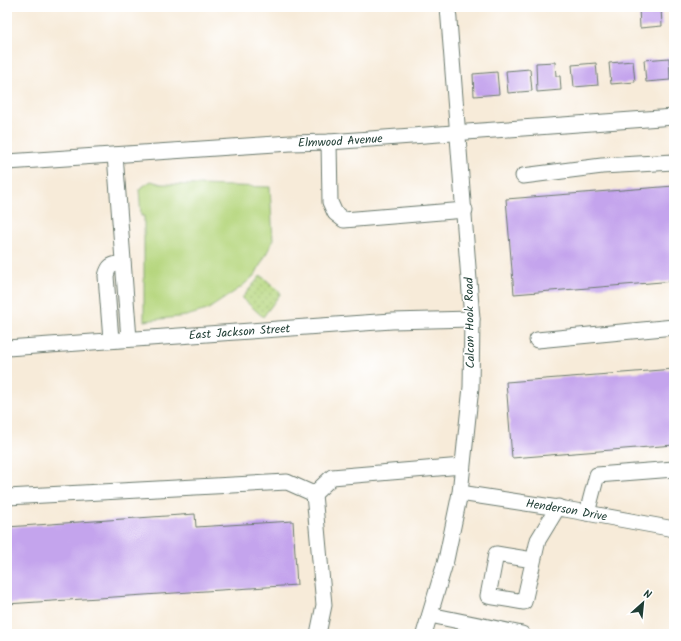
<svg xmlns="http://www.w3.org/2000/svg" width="681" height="641" font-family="Kalam,sans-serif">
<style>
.grass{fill:url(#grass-dots);stroke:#6a8a58}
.garden{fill:#b5d67d;stroke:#6a8a58}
.building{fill:#c4a4ed}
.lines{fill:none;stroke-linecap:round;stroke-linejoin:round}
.minor-casing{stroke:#6b7a6e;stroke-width:17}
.minor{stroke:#fff;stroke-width:15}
.labels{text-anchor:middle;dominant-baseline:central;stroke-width:3.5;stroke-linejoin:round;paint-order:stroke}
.street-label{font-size:12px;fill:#1f3d34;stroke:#fff}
</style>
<defs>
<pattern id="grass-dots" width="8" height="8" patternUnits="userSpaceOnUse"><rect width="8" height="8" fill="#b5d67d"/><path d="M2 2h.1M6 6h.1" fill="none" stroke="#93af67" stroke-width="1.8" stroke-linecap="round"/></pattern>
</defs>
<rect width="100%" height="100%" fill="#fff"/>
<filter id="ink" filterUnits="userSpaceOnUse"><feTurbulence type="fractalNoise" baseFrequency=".025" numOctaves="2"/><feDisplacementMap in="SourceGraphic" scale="8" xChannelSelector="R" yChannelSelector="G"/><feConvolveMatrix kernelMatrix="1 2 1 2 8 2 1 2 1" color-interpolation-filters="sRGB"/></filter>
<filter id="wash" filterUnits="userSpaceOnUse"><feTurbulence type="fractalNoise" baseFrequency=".012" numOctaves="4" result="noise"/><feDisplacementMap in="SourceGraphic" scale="16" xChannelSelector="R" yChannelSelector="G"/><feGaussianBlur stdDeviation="0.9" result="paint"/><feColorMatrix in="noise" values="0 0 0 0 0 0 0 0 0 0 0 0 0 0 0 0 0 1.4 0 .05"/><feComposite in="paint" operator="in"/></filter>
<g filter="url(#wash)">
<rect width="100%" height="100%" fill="#f7ebd9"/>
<path class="grass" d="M261,275L281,293L263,317L242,298Z"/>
<path class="garden" d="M151,181L161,184L270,187L273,241L255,275L240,288L207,310L186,316L144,321V216H141L139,189Z"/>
<g id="blocks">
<g class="building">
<path d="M639,7H661L662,26L640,28Z"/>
<path d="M669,58L670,80L646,82L644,60Z"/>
<path d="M633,61L635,82L611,84L609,63Z"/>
<path d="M555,62L556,76H560L561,90L537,92L536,63Z"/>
<path d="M596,63L598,85L574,87L572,65Z"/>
<path d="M530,69L532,91L508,93L506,71Z"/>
<path d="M497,72L499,94L474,96L473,74Z"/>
<path d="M674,186V281L514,294L506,199Z"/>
<path d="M674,369V445L512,458L506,382Z"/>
<path d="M195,514L196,527L293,521L297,585L7,604V527Z"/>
</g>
</g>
</g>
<g filter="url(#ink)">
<use href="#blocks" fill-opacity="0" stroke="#6b7a6e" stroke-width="1"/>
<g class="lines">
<defs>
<g id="minor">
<path d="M329,142L330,202L335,213L344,220L465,210"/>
<path d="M115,155L129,339"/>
<path id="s1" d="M7,162L291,143L329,142L674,117"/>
<path d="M523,176L602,166L674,162"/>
<path d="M111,340L106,276C109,264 112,265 123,263"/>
<path d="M537,340L674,327"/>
<path id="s2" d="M7,348L392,321L472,319"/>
<path id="s3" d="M460,493L565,509L674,529"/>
<path d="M314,494L332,477L462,466"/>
<path d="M7,497L287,482L314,494L324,605L318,634"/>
<path d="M587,513L597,475L674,469"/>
<path d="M533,560L496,554L488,596L524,602L538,540L558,507"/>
<path d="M430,615L522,634"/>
<path d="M424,634L446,560L460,493L471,387L472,319L448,7"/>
</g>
</defs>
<use href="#minor" class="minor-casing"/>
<use href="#minor" class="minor"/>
</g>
</g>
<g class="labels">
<g class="street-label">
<text stroke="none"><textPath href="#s1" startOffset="334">Elmwood Avenue</textPath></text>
<text transform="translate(470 323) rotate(-91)">Calcon Hook Road</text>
<text stroke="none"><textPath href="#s2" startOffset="233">East Jackson Street</textPath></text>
<text stroke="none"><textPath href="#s3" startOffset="108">Henderson Drive</textPath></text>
</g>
</g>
<rect width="681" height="641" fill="none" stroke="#fff" stroke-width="24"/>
<g transform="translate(643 603) rotate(27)" stroke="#ffffff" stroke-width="3" paint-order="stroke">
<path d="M0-3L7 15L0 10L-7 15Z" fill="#1f3d34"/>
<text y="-6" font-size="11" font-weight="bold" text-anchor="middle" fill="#1f3d34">N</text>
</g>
</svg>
